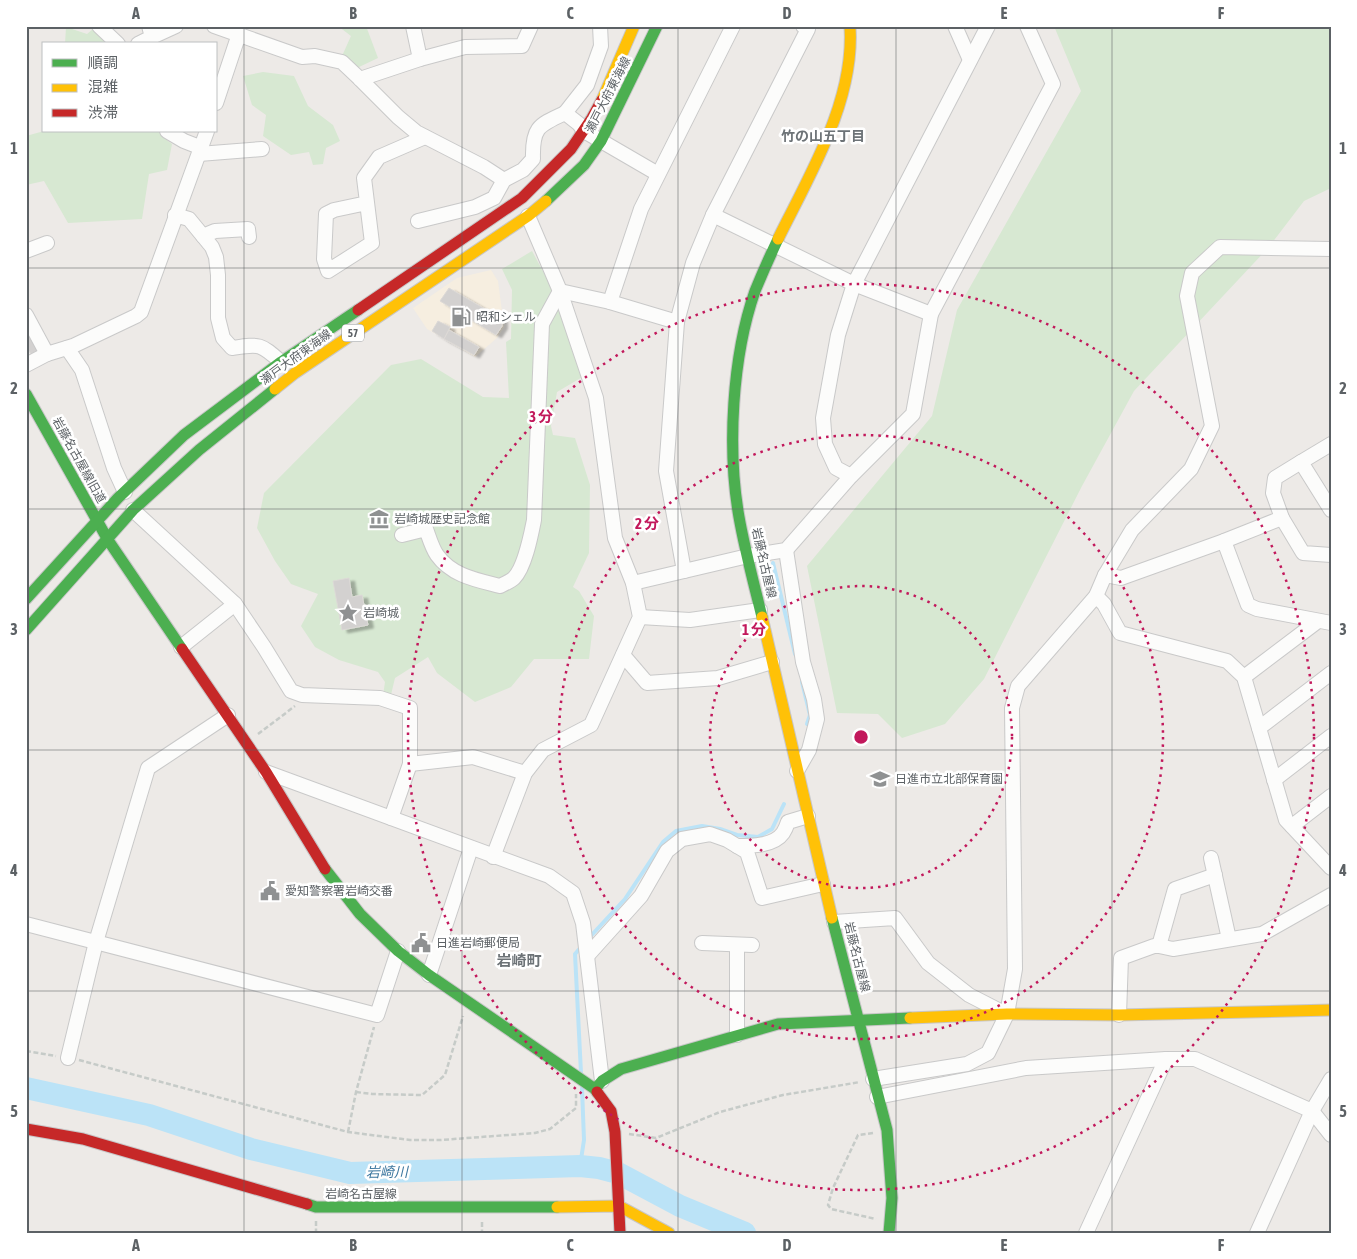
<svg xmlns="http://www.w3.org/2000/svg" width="1357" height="1259" font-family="'Asap Condensed','Noto Sans JP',sans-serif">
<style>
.commercial{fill:#f6eee0}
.green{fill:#d7e8d2}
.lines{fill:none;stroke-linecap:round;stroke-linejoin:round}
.stream{stroke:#bbe3f7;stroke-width:4}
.river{stroke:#bbe3f7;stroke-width:22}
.building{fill:#d3d1d0;stroke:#dcd9d6;filter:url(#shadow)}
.street-casing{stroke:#c9c9c9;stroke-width:16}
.fast-casing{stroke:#c8c7c8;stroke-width:13}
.slow-casing{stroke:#c8c7c8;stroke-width:13}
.jam-casing{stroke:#c8c7c8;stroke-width:13}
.path{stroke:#c6cbc8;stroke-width:2.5;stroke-dasharray:5 2.5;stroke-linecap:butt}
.street{stroke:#fcfcfb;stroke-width:14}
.fast{stroke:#4caf50;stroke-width:11}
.slow{stroke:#ffc107;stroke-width:11}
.jam{stroke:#c62828;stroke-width:11}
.grid{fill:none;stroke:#5c6165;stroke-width:1;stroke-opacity:0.55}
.ring{fill:none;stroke:#c2185b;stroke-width:2.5;stroke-dasharray:2.5 5}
.labels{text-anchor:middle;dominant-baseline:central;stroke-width:5;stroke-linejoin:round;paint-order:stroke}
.shield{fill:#fff;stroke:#8d9093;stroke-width:1}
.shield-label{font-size:11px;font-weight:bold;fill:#5c6165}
.street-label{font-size:12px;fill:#5c6165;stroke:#fff}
.poi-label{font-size:12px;fill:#5c6165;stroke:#fff;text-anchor:start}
.neighbourhood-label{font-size:14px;font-weight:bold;fill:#6d7377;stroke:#fff}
.water-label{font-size:14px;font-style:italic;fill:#3d779f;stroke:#fff}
.quarter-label{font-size:15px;font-weight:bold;fill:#6d7377;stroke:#fff}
.centre{fill:#c2185b;stroke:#fff;stroke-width:2.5}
.ring-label{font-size:15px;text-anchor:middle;font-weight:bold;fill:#c2185b;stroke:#fff;stroke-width:5;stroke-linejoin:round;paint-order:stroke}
.neatline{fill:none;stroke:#5c6165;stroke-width:2}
.grid-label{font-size:16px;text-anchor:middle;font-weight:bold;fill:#5c6165}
</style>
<defs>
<filter id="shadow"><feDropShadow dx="5.5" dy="3" stdDeviation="1" flood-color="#0004"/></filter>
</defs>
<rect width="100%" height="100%" fill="#edeae7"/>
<path class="commercial" d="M491,270L498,281L504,327L497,338L475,357L427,329L413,308L457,278Z"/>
<g class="green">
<path d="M338,26H366L378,58L357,68L342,56L351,36Z"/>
<path d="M1054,26H1331V188L1304,201L1268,248L1134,391L1082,486L984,679L945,724L902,738L878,714L837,713L807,566L932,416L957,310L1081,91Z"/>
<path d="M66,27L87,34L93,29L110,44H65Z"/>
<path d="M263,72L294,76L308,106L333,125L340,141L326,148L323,164L313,165L309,152L291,155L263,136L266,115L252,105L243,76Z"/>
<path d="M44,131H159L164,138L172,144L167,170L149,174L142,219L68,223L44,181L26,185V136Z"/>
<path d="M532,251L557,297L584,376L557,392L551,426L553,435L575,438L590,485L589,553L573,587L579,591L594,616L589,659H534L511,687L475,702L437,673L428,657L395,678L390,699L382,702L385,682L378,672L339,660L315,647L301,626L318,594L291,584L275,561L257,528L264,493L391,365L421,359L483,397L509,398L506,342L511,339L512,290L502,269Z"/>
</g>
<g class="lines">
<g class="stream">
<path d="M773,563L795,654"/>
<path d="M802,682L810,715L807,724"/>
<path d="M588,939L625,899L663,842L676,831L702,826L720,829L737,835L758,837L772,829L784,804"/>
<path d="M581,1073L575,954L582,946"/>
<path d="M580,1166L584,1140L582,1088"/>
</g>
<path class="river" d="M26,1088L149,1115L251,1149L350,1173L580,1166L599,1168L618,1173L680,1206L745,1233"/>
</g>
<g class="building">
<path d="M449,288L502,319V326L496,335L440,301Z"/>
<path d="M438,321L450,327L444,339L432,331Z"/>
<path d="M26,327L39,352L32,356L26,346Z"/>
<path d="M449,330L479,347L474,355L444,339Z"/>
<path d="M349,578L352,597L362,595L368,625L342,630L333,581Z"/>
</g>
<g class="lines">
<defs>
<g id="street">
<path d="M99,26L118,44"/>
<path d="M214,26L302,57L315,56L342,62L360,79L398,117L416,132L484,167L504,180"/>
<path d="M413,26L420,59"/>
<path d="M600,26L601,46L587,85L565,113L579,124L584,131L658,174"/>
<path d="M955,26L970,60"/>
<path d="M152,37L176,26"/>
<path d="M138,44L152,37L149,26"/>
<path d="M360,79L420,59L465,47L522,46L531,26"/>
<path d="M216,103L239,34"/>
<path d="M167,131L184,141L202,148"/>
<path d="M199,154L262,149"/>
<path d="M367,203L334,210L326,214L324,259L328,271L372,243L364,178L379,157L425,137"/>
<path d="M175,215L189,219L212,247L216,257L218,275V318L223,338L232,348C259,344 260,343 281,362"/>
<path d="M713,215L854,284L931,314"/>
<path d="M418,221L475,207L494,198L504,180L523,170L533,159C532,127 539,125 565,113"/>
<path d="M203,236L215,231L248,229L249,237"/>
<path d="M26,251L47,243"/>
<path d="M560,291L610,302L677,322"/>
<path d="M610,302L641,209L733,26"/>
<path d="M26,315L47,354"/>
<path d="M67,348L82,370L114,468L125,492"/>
<path d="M26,365L47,354L73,346L136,316L141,312L207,131"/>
<path d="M1331,444L1301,462L1331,510"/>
<path d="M1301,462L1275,478L1273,493L1282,518L1303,553L1331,555"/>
<path d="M851,476L836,468L825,444L823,418L838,335L854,284L988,26"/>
<path d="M133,510L235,604L264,647L291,691L302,695L380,698L410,708V764L391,818"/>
<path d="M402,535L426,529C429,537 432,548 437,555C452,576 477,580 500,586C504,584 511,581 514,578C525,567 531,535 534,520L542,324L560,291"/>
<path d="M1224,541L1248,605L1257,609L1331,623"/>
<path d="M786,550L803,662L814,699L817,719L809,750L797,771"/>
<path d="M684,571L666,471L677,322L693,263L713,215L808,29L803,26"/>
<path d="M1105,575L1121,578L1224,541L1282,518"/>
<path d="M633,583L748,556L786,550L851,476L913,414L931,314L1053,84L1027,26"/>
<path d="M1096,596L1104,604L1120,633L1227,661L1244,677L1286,820L1331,868"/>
<path d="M640,617L690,620L760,610"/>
<path d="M181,647L235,604"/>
<path d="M623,655L647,683L718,678L772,662"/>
<path d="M1244,677L1318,621"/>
<path d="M1259,728L1331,673"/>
<path d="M410,764L473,757L525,773"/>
<path d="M266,772L549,876L573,893L583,923L602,1081"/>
<path d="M1274,780L1331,736"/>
<path d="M1292,826L1331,796"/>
<path d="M737,846C751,846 774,846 783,833C785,830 787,825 788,822L808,816"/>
<path d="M493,857L525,773L543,750L591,725L640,617L633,583L615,538L596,398L560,291L528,216"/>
<path d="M1211,858L1229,939"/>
<path d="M834,922L895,918L928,963L969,995L1006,1014"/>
<path d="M26,924L377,1015L398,951"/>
<path d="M702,943L752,945"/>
<path d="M737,945V1035"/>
<path d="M1159,946L1175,889L1215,875"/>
<path d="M588,955L641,896L667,851L682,839L710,834L727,840L747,852L762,898L823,884"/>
<path d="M429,975L471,848"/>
<path d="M1119,1015L1121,958L1154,946H1159L1173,949L1262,934L1331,895"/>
<path d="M68,1058L96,942L148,768L228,715"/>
<path d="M873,1079L967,1064L988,1053L1007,1014L1015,969L1012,708L1018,686L1096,596L1105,575L1132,530L1191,469L1212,426L1187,296L1192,273L1220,247L1331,249"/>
<path d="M877,1097L1026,1068L1166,1059H1195L1312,1111L1331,1135"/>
<path d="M1086,1233L1166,1059"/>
<path d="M1257,1233L1312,1111L1331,1079"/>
</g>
<g id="fast">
<path d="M546,201L584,165L601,141L657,26"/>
<path d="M26,394L108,540L182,649"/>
<path d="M26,599L118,498L184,435L281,362L358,310"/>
<path d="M762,617C754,584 745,551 739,517C727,449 732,357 755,291C762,274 770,256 778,239"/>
<path d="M26,630L133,510L199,450L275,389"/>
<path d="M325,869L360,914L398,951L429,975L595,1089L597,1092"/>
<path d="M832,918L887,1130L892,1198L889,1233"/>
<path d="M595,1089L602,1081L621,1069L778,1024L910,1018"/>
<path d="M307,1204L316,1207H557"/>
</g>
<g id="slow">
<path d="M602,100L634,26"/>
<path d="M778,239C810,174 855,101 850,26"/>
<path d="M275,389L295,373L528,216L546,201"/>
<path d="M762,617L832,918"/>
<path d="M910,1018L1007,1014L1119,1015L1331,1010"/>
<path d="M557,1207L619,1206L669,1233"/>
</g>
<g id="jam">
<path d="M358,310L522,198L571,149L592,118L602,100"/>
<path d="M182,649L266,772L325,869"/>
<path d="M597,1092L611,1111L615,1132L620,1233"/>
<path d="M26,1129L83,1139L307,1204"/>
</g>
</defs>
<use href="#street" class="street-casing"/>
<use href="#fast" class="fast-casing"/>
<use href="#slow" class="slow-casing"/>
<use href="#jam" class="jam-casing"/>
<g class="path">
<path d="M258,734L295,706"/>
<path d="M26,1051L56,1056"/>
<path d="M79,1060L348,1132L410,1140H441L535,1133L550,1129L576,1108V1094"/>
<path d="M356,1092L372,1094L422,1095L445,1075L463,1016"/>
<path d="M348,1132L356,1092L374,1027"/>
<path d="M873,1133L858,1135L833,1188L828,1205L831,1209L876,1219"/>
<path d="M629,1134L656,1138L720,1112L783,1095L860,1082"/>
<path d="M316,1221V1233"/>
<path d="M482,1222V1233"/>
</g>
<use href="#street" class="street"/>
<use href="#fast" class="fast"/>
<use href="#slow" class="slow"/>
<use href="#jam" class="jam"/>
</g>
<path class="grid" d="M244,26V1233M462,26V1233M678,26V1233M896,26V1233M1112,26V1233M26,268H1331M26,509H1331M26,750H1331M26,991H1331"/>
<g class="ring">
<circle cx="861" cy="737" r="151"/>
<circle cx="861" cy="737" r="302"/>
<circle cx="861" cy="737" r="453"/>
</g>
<defs>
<symbol id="fuel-bare" viewBox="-9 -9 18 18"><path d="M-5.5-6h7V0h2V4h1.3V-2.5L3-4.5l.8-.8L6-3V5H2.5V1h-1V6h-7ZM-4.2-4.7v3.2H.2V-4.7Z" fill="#8f9192" stroke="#fff" stroke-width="2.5" paint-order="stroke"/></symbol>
<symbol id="museum-bare" viewBox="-9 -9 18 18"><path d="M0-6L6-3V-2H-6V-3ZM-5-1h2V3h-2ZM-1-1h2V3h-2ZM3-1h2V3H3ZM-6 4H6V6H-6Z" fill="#8f9192" stroke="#fff" stroke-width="2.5" paint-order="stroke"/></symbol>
<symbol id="sight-bare" viewBox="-9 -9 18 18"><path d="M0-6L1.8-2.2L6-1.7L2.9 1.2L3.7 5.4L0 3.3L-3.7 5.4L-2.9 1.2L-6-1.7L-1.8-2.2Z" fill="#8f9192" stroke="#fff" stroke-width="2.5" paint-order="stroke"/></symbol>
<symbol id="school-bare" viewBox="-9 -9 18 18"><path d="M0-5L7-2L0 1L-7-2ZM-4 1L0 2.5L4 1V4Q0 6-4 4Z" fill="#8f9192" stroke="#fff" stroke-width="2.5" paint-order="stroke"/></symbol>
<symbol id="civic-bare" viewBox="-9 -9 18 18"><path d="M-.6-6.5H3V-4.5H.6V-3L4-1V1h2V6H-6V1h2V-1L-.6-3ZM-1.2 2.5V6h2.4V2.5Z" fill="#8f9192" stroke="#fff" stroke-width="2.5" paint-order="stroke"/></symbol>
</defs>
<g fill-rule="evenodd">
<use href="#fuel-bare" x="447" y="303" width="28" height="28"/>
<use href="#museum-bare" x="365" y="505" width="28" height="28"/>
<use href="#sight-bare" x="334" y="599" width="28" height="28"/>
<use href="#school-bare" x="866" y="765" width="28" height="28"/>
<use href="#civic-bare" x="256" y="877" width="28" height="28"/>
<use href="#civic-bare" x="407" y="929" width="28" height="28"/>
</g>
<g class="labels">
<rect class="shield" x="342" y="324.5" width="22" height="17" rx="4"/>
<g class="shield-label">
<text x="353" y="333">57</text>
</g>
<g class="street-label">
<text transform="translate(608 95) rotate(-63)">瀬戸大府東海線</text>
<text transform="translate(296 357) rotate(-36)">瀬戸大府東海線</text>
<text transform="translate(79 460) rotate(61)">岩藤名古屋線旧道</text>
<text transform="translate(764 563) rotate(77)">岩藤名古屋線</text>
<text transform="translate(857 957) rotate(76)">岩藤名古屋線</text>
<text x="361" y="1194">岩崎名古屋線</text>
</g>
<g class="poi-label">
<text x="476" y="317">昭和シェル</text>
<text x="394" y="519">岩崎城歴史記念館</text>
<text x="363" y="613">岩崎城</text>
<text x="895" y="779">日進市立北部保育園</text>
<text x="285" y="891">愛知警察署岩崎交番</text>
<text x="436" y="943">日進岩崎郵便局</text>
</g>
<g class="neighbourhood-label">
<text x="823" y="136">竹の山五丁目</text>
</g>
<g class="water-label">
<text transform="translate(387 1172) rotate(-1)">岩崎川</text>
</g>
<g class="quarter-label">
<text x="519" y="960">岩崎町</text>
</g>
</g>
<circle cx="861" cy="737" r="8" class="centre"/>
<g class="ring-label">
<text x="541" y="422">3 分</text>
<text x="647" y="529">2 分</text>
<text x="754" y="635">1 分</text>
</g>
<rect width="1357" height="1259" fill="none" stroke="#ffffff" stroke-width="55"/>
<rect x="42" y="42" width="175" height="90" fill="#ffffff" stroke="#bec0c1"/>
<rect x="52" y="59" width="25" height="8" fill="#4caf50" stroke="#bec0c1"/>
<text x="88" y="68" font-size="15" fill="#5c6165">順調</text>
<rect x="52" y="84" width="25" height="8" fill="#ffc107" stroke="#bec0c1"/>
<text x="88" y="92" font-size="15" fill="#5c6165">混雑</text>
<rect x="52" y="109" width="25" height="8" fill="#c62828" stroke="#bec0c1"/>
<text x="88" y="118" font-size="15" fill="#5c6165">渋滞</text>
<rect x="28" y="28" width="1302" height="1204" class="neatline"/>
<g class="grid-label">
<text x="136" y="19">A</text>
<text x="353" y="19">B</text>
<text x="570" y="19">C</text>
<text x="787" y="19">D</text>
<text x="1004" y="19">E</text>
<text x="1221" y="19">F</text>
<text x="14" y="154">1</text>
<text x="1343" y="154">1</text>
<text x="14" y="394">2</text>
<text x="1343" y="394">2</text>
<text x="14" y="635">3</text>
<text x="1343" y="635">3</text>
<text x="14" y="876">4</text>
<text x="1343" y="876">4</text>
<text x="14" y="1117">5</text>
<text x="1343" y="1117">5</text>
<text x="136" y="1251">A</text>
<text x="353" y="1251">B</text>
<text x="570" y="1251">C</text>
<text x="787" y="1251">D</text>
<text x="1004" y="1251">E</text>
<text x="1221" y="1251">F</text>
</g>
</svg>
